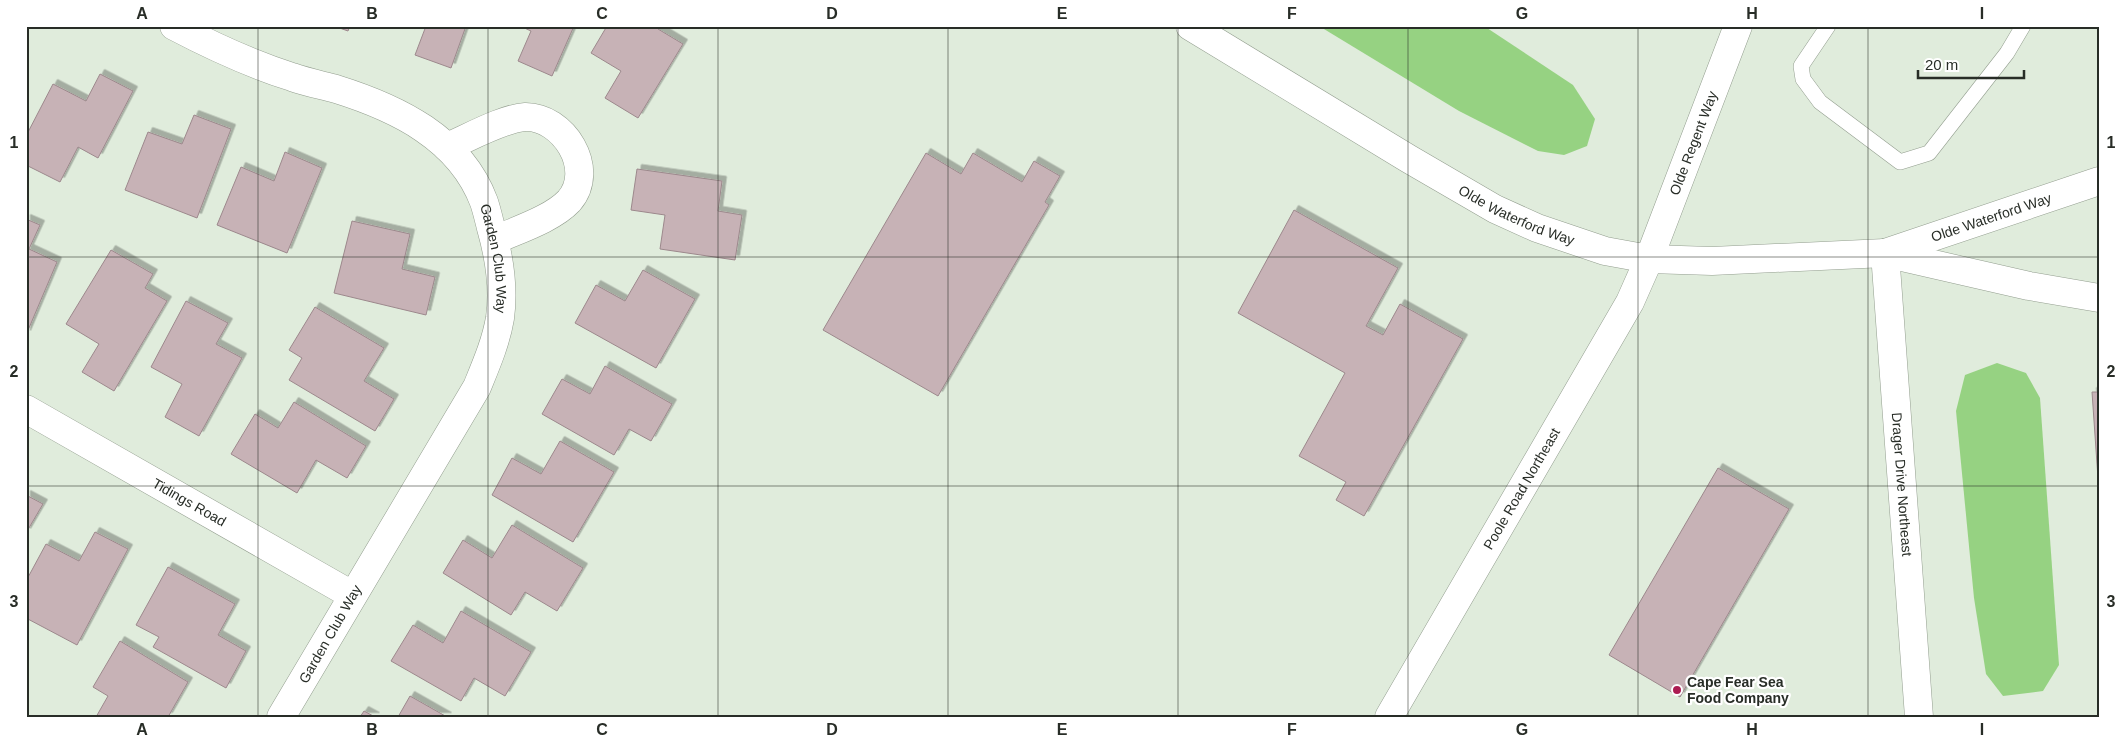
<svg xmlns="http://www.w3.org/2000/svg" width="2125" height="743" font-family="Helvetica,sans-serif">
<style>
.water{fill:#96d282}
.building{fill:#c7b2b6;stroke:#9c888c;filter:url(#shadow)}
.lines{fill:none;stroke-linecap:round;stroke-linejoin:round}
.lane-casing{stroke:#939e8f;stroke-width:16}
.street-casing{stroke:#939e8f;stroke-width:29}
.secondary-casing{stroke:#939e8f;stroke-width:29}
.lane{stroke:#fff;stroke-width:15}
.street{stroke:#fff;stroke-width:28}
.secondary{stroke:#fff;stroke-width:28}
.grid{fill:none;stroke:#282d27;stroke-width:1;stroke-opacity:0.55}
.poi-dot{fill:#ac1c52;stroke:#fff;stroke-width:2}
.labels{text-anchor:middle;dominant-baseline:central;stroke-width:4.5;stroke-linejoin:round;paint-order:stroke}
.street-label{font-size:14px;fill:#282d27;stroke:#fff}
.poi-label{font-size:14px;font-weight:bold;fill:#282d27;stroke:#fff;text-anchor:start}
.neatline{fill:none;stroke:#282d27;stroke-width:2}
.grid-label{font-size:16px;text-anchor:middle;font-weight:bold;fill:#282d27}
</style>
<defs>
<filter id="shadow"><feDropShadow dx="4.5" dy="-4.5" stdDeviation="0" flood-color="#0004"/></filter>
</defs>
<rect width="100%" height="100%" fill="#e0ecdc"/>
<g class="water">
<path d="M1319,26H1484L1573,85L1595,119L1587,146L1564,155L1538,151L1459,111Z"/>
<path d="M1997,363L2026,373L2040,398L2059,665L2043,691L2003,696L1986,674L1974,598L1956,411L1965,375Z"/>
</g>
<g class="building">
<path d="M334,26H350L348,31Z"/>
<path d="M426,26H466L451,68L415,55Z"/>
<path d="M520,26H574L552,76L518,61L531,31Z"/>
<path d="M607,26H660L658,29L683,44L638,118L605,98L621,71L591,53Z"/>
<path d="M100,74L133,91L98,158L78,147L60,182L26,165V136L53,84L86,101Z"/>
<path d="M194,115L231,129L197,218L125,190L148,132L182,144Z"/>
<path d="M285,152L322,168L287,253L217,225L241,167L274,181Z"/>
<path d="M926,153L961,174L973,153L1022,182L1034,161L1060,176L1045,202L1049,205L938,396L823,330Z"/>
<path d="M637,169L722,181L718,211L742,215L735,260L660,249L665,215L631,210Z"/>
<path d="M1294,210L1398,268L1366,326L1383,335L1400,304L1463,339L1364,516L1336,500L1346,482L1299,456L1345,373L1238,313Z"/>
<path d="M26,219L40,225L29,249L57,262L26,335Z"/>
<path d="M352,221L410,234L402,269L435,277L426,315L334,293Z"/>
<path d="M111,250L153,274L145,288L167,301L114,391L82,372L99,344L66,324Z"/>
<path d="M643,270L695,299L656,368L575,323L596,285L625,301Z"/>
<path d="M186,301L228,323L216,344L242,358L199,436L165,417L182,384L151,367Z"/>
<path d="M315,307L384,348L364,381L394,399L375,431L289,380L302,358L289,350Z"/>
<path d="M605,366L672,404L651,441L629,429L614,455L542,414L562,379L590,394Z"/>
<path d="M2092,392H2099V493Z"/>
<path d="M294,402L366,446L347,478L316,460L297,493L231,454L255,414L278,428Z"/>
<path d="M560,441L614,472L573,542L492,495L512,458L541,474Z"/>
<path d="M1718,468L1789,509L1680,697L1609,655Z"/>
<path d="M26,495L43,504L26,533Z"/>
<path d="M512,525L583,568L557,611L525,592L511,615L443,573L463,540L492,558Z"/>
<path d="M95,532L128,549L77,645L26,618V581L46,544L79,561Z"/>
<path d="M168,567L235,604L218,635L246,651L226,688L153,647L159,637L136,625Z"/>
<path d="M461,611L531,652L505,696L474,678L461,701L391,661L413,625L443,643Z"/>
<path d="M120,641L188,682L168,717H96L108,696L93,687Z"/>
<path d="M410,696L447,717H398Z"/>
<path d="M364,711L375,717H360Z"/>
</g>
<g class="lines">
<defs>
<path id="lane" d="M1828,26L1801,66L1803,79L1820,102L1900,162L1929,153L2007,53L2023,26"/>
<g id="street">
<path id="s1" d="M174,26C212,46 251,64 292,77C306,82 321,85 336,89C397,108 460,138 484,202C487,211 489,220 491,228C499,256 504,289 500,318C496,342 486,365 477,387L281,717"/>
<path d="M447,147C468,138 504,118 525,117C563,116 597,169 569,201C552,219 517,230 495,240"/>
<path id="s2" d="M1885,253L1919,717"/>
<path id="s3" d="M26,409L352,595"/>
<path id="s4" d="M1389,717L1630,302L1649,259L1738,26"/>
</g>
<g id="secondary">
<path id="s5" d="M1190,26L1409,159L1495,209L1537,228L1605,251L1649,259L1712,261L1885,253L2029,286L2099,298"/>
<path id="s6" d="M1885,253L2099,181"/>
</g>
</defs>
<use href="#lane" class="lane-casing"/>
<use href="#street" class="street-casing"/>
<use href="#secondary" class="secondary-casing"/>
<use href="#lane" class="lane"/>
<use href="#street" class="street"/>
<use href="#secondary" class="secondary"/>
</g>
<path class="grid" d="M258,26V717M488,26V717M718,26V717M948,26V717M1178,26V717M1408,26V717M1638,26V717M1868,26V717M26,257H2099M26,486H2099"/>
<circle class="poi-dot" cx="1677" cy="690" r="5"/>
<g class="labels">
<g class="street-label">
<text stroke="none"><textPath href="#s4" startOffset="651">Olde Regent Way</textPath></text>
<text stroke="none"><textPath href="#s5" startOffset="378">Olde Waterford Way</textPath></text>
<text stroke="none"><textPath href="#s6" startOffset="112">Olde Waterford Way</textPath></text>
<text stroke="none"><textPath href="#s1" startOffset="425">Garden Club Way</textPath></text>
<text stroke="none"><textPath href="#s2" startOffset="232">Drager Drive Northeast</textPath></text>
<text stroke="none"><textPath href="#s4" startOffset="264">Poole Road Northeast</textPath></text>
<text stroke="none"><textPath href="#s3" startOffset="188">Tidings Road</textPath></text>
<text transform="translate(330 634) rotate(-60)">Garden Club Way</text>
</g>
<g class="poi-label">
<text x="1687" y="682">Cape Fear Sea<tspan x="1687" dy="16">Food Company</tspan></text>
</g>
</g>
<rect width="2125" height="743" fill="none" stroke="#ffffff" stroke-width="55"/>
<path d="M1918 70v8h106v-8" fill="none" stroke="#282d27" stroke-width="2.5"/>
<text x="1925" y="70" font-size="15" fill="#282d27" stroke="#ffffff" stroke-width="4" paint-order="stroke">20 m</text>
<rect x="28" y="28" width="2070" height="688" class="neatline"/>
<g class="grid-label">
<text x="142" y="19">A</text>
<text x="372" y="19">B</text>
<text x="602" y="19">C</text>
<text x="832" y="19">D</text>
<text x="1062" y="19">E</text>
<text x="1292" y="19">F</text>
<text x="1522" y="19">G</text>
<text x="1752" y="19">H</text>
<text x="1982" y="19">I</text>
<text x="14" y="148">1</text>
<text x="2111" y="148">1</text>
<text x="14" y="377">2</text>
<text x="2111" y="377">2</text>
<text x="14" y="607">3</text>
<text x="2111" y="607">3</text>
<text x="142" y="735">A</text>
<text x="372" y="735">B</text>
<text x="602" y="735">C</text>
<text x="832" y="735">D</text>
<text x="1062" y="735">E</text>
<text x="1292" y="735">F</text>
<text x="1522" y="735">G</text>
<text x="1752" y="735">H</text>
<text x="1982" y="735">I</text>
</g>
</svg>
